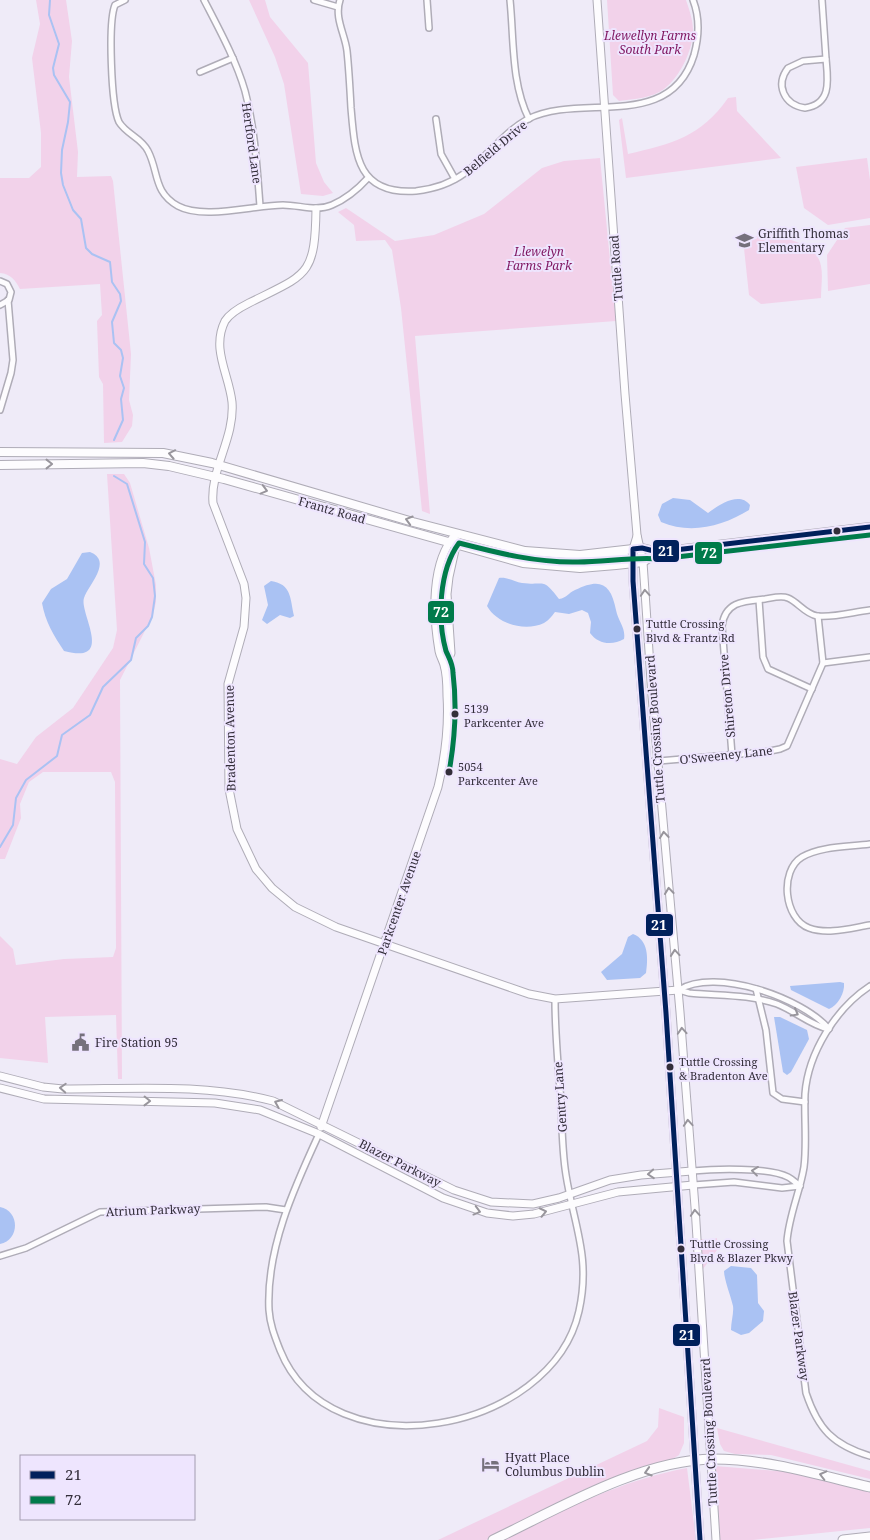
<svg xmlns="http://www.w3.org/2000/svg" width="870" height="1540" font-family="'Noto Serif',serif">
<style>
.green{fill:#f2d2ea}
.water{fill:#aac2f3}
.lines{fill:none;stroke-linecap:round;stroke-linejoin:round}
.stream{stroke:#aac2f3;stroke-width:2}
.street-casing{stroke:#afacb7;stroke-width:8}
.secondary-casing{stroke:#afacb7;stroke-width:9}
.primary-casing{stroke:#afacb7;stroke-width:10}
.highway-casing{stroke:#afacb7;stroke-width:11}
.street{stroke:#fdfcfe;stroke-width:5}
.secondary{stroke:#fdfcfe;stroke-width:7}
.primary{stroke:#fdfcfe;stroke-width:8}
.highway{stroke:#fdfcfe;stroke-width:9}
.bus-1-casing{stroke:#eee5fe;stroke-width:9}
.bus-2-casing{stroke:#eee5fe;stroke-width:9}
.bus-1{stroke:#00205b;stroke-width:5}
.bus-2{stroke:#007b4b;stroke-width:5}
.oneway{stroke:#98959c}
.bus-dot{fill:#332e3a;stroke:#eee5fe;stroke-width:2}
.labels{text-anchor:middle;dominant-baseline:central;stroke-width:4;stroke-linejoin:round;paint-order:stroke}
.bus-label{font-size:11px;fill:#332e3a;stroke:#eee5fe;text-anchor:start}
.park-label{font-size:12px;font-style:italic;fill:#7f1560;stroke:#eee5fe}
.street-label{font-size:12px;fill:#332e3a;stroke:#eee5fe}
.poi-label{font-size:12px;fill:#332e3a;stroke:#eee5fe;text-anchor:start}
.line-badge{stroke:#eee5fe;stroke-width:2}
.badge-label{font-size:14px;text-anchor:middle;font-weight:bold;fill:#fff}
</style>
<rect width="100%" height="100%" fill="#efebf8"/>
<g class="green">
<path d="M36,0H66L72,41L69,77L78,152L77,177L111,176L113,181L131,354L129,400L133,415L132,426L122,442L104,443L103,384L99,377L97,321L102,315L100,284L20,289C15,280 11,274 0,273V178H29L41,167V133L32,58L40,24Z"/>
<path d="M249,0H265L270,17L308,63L316,163L324,182L333,193L323,196L301,194L284,84L275,57Z"/>
<path d="M607,0H686C689,9 693,20 693,30C693,50 680,77 664,89C652,98 634,99 619,101L613,95Z"/>
<path d="M736,97L737,111L781,158L626,178L619,120L622,118L628,154C671,144 701,137 728,98Z"/>
<path d="M600,158L616,321L415,336L430,514L422,511L401,308L392,250L385,240L356,241L354,225L338,212L346,208L395,241L434,235L484,214L542,168L564,161Z"/>
<path d="M867,158L870,180V218L828,225L804,208L796,167Z"/>
<path d="M870,225V284L828,291L827,255L845,228Z"/>
<path d="M770,234C786,238 818,245 821,266C823,276 821,287 821,298L761,304L749,295L743,239Z"/>
<path d="M107,474H124L130,483L149,548L156,585V602L153,615L120,680L122,1079H118L116,1015L45,1017L48,1063L0,1058V936L13,949L16,965L64,959L113,957L116,948L115,782L111,772H43L29,782L20,804L21,818L5,859H0V759L17,764L36,737L73,708L113,648L117,630Z"/>
<path d="M717,1238V1250L703,1269L701,1239L708,1241Z"/>
<path d="M659,1408L684,1417V1443L679,1455L671,1460L626,1473L590,1487L486,1540H438L647,1441L658,1427Z"/>
<path d="M717,1428L870,1471V1479L771,1455L735,1454L724,1451L720,1444Z"/>
<path d="M715,1466L789,1472L870,1492V1528L753,1540H720Z"/>
<path d="M687,1468L696,1540H501C562,1511 621,1480 687,1468Z"/>
</g>
<g class="water">
<path d="M673,498L690,500L708,513C719,505 739,491 750,505L749,510C723,526 691,535 661,522L658,515L662,504Z"/>
<path d="M90,552C113,561 89,584 84,598C79,613 116,665 64,651C54,636 45,621 42,603L51,589L67,579L82,553Z"/>
<path d="M499,578C508,577 514,582 522,583C546,586 542,577 559,599C567,598 568,593 575,590C601,577 611,584 616,610C618,621 626,628 624,639C612,646 598,644 590,633L591,622L588,613L582,610L569,614L555,612C552,616 548,621 544,623C525,632 497,624 487,606Z"/>
<path d="M271,581C292,584 290,599 294,616L290,618L280,615L267,624L262,620L268,605L264,586Z"/>
<path d="M633,934C649,940 648,959 646,973L640,978L607,980L601,972L622,954L628,937Z"/>
<path d="M840,982L844,983C845,993 838,1005 829,1009L791,990L790,986Z"/>
<path d="M774,1017H780L807,1030L809,1039L791,1072L787,1075L783,1072Z"/>
<path d="M0,1207C20,1211 20,1240 0,1244Z"/>
<path d="M731,1266L751,1268L757,1275L758,1303L764,1311L763,1321L749,1333L741,1335L731,1330C731,1322 734,1313 733,1306C731,1297 724,1279 724,1271Z"/>
</g>
<g class="lines">
<g class="stream">
<path d="M50,0L49,15L59,44L53,68L54,75L70,102L68,122L62,150L61,173L63,185L73,210L81,219L86,248L92,254L110,262L112,282L120,294L121,301L112,322L114,343L121,350L123,358L120,376L124,388L121,399L123,420L114,440"/>
<path d="M0,847L13,825L16,798L26,780L57,756L62,735L90,715L103,687L131,660L136,638L148,626L152,617L155,596L153,578L144,564L145,542L127,484L114,476"/>
</g>
<defs>
<g id="street">
<path d="M125,0L115,5C108,22 111,105 119,122C126,134 142,138 148,151C159,172 153,192 178,206C204,220 254,205 283,205C300,205 316,212 332,205C346,199 358,189 368,178"/>
<path d="M204,0C219,29 236,60 245,91C255,129 257,167 260,206"/>
<path d="M314,0L338,7"/>
<path d="M340,0C334,18 345,34 347,51C349,70 350,89 351,108C355,155 357,195 416,191C434,189 450,184 465,173C487,157 504,132 528,119C581,92 670,133 694,55C699,37 700,18 693,0"/>
<path d="M427,0L429,28"/>
<path d="M510,0C514,39 511,83 529,119"/>
<path d="M822,0L826,59"/>
<path d="M826,59C828,80 832,104 805,108C784,105 775,85 788,68L803,61Z"/>
<path d="M200,72L233,58"/>
<path d="M436,119L441,154L455,179"/>
<path d="M0,281L7,284L11,292L9,300L0,305"/>
<path d="M0,410L11,373L13,360L8,300"/>
<path d="M759,600L763,657L768,669L812,689"/>
<path d="M823,663L870,657"/>
<path d="M732,755L722,626C725,601 745,601 765,599C772,598 781,595 788,598C798,602 805,614 817,616C833,618 853,612 870,610"/>
<path d="M647,762L765,752L780,749L787,746L823,663L818,616"/>
<path d="M870,844C849,847 821,846 802,857C779,871 784,919 809,928C828,935 851,928 870,925"/>
<path d="M870,986C836,1008 808,1053 805,1094C804,1118 807,1143 804,1167C800,1192 789,1215 787,1241L806,1393C818,1429 833,1445 870,1456"/>
<path d="M756,989L766,1030L773,1093L782,1099L805,1102"/>
<path d="M679,990C715,967 803,998 829,1029"/>
<path d="M679,990L689,993C719,996 748,994 777,1004C795,1011 810,1025 828,1029"/>
<path d="M319,1134C294,1188 266,1249 269,1310C270,1325 275,1337 280,1350C330,1475 552,1433 579,1311C591,1257 574,1226 566,1175C562,1151 562,1125 561,1101C558,1067 555,1033 555,999"/>
<path d="M692,1171C714,1169 769,1167 788,1177C792,1179 796,1183 800,1186"/>
<path d="M693,1185L734,1182L782,1188L800,1186"/>
<path d="M0,1256L26,1248L100,1212L266,1207L286,1210"/>
</g>
<g id="secondary">
<path d="M597,0L625,394L637,535L643,562L652,696L680,1012L695,1207L716,1540"/>
<path d="M316,209C315,277 307,274 249,303C241,307 230,313 225,321C211,349 229,374 232,402C235,438 210,469 213,503L244,584L246,598L244,627L228,684L229,789L237,829L256,869L272,888L295,907L336,927L529,994L555,999L679,990"/>
<path d="M637,536L633,549V581L666,1013L700,1540"/>
<path d="M445,667L451,653L447,594L449,577L457,541"/>
<path d="M0,1076L43,1087L63,1089C132,1089 205,1083 273,1101L454,1190L491,1202L533,1204L559,1198L610,1180L641,1175L692,1171"/>
<path d="M0,1088L44,1099L215,1103L260,1110L319,1134L443,1198L487,1213L513,1216L534,1214L618,1192L693,1185"/>
<path d="M321,1127L438,787C445,757 449,727 447,696C447,686 447,675 444,665C443,661 440,656 439,651C433,616 430,562 456,534"/>
</g>
<g id="primary">
<path d="M0,452L163,453L212,463L413,522L525,551L580,555L642,548L658,552L870,527"/>
<path d="M0,465L143,463L169,466L224,479L523,563L580,568L616,565L643,562L658,552"/>
<path d="M568,564L624,555"/>
</g>
<g id="highway">
<path d="M493,1540C558,1509 640,1460 713,1459C767,1459 819,1475 870,1487"/>
<path d="M843,1540L870,1537"/>
</g>
</defs>
<use href="#street" class="street-casing"/>
<use href="#secondary" class="secondary-casing"/>
<use href="#primary" class="primary-casing"/>
<use href="#highway" class="highway-casing"/>
<use href="#street" class="street"/>
<use href="#secondary" class="secondary"/>
<use href="#primary" class="primary"/>
<use href="#highway" class="highway"/>
<defs>
<path id="bus-1" d="M700,1540L666,1013L633,581V549L642,548L658,552L870,527"/>
<path id="bus-2" d="M449,772C455,739 457,706 453,673C453,664 449,658 446,651C437,619 439,570 459,543C498,553 537,563 578,562C605,562 631,557 659,559L870,535"/>
</defs>
<use href="#bus-1" class="bus-1-casing"/>
<use href="#bus-2" class="bus-2-casing"/>
<use href="#bus-1" class="bus-1"/>
<use href="#bus-2" class="bus-2"/>
</g>
<defs><path id="oneway-chevron" d="M-2-3.5L2.5 0L-2 3.5" fill="none" stroke-width="1.6" stroke-linecap="round" stroke-linejoin="round" transform="scale(1.25)"/></defs>
<g class="oneway">
<use href="#oneway-chevron" transform="translate(172 454) rotate(-169)"/>
<use href="#oneway-chevron" transform="translate(49 464)"/>
<use href="#oneway-chevron" transform="translate(264 490) rotate(15)"/>
<use href="#oneway-chevron" transform="translate(409 520) rotate(-164)"/>
<use href="#oneway-chevron" transform="translate(645 593) rotate(-94)"/>
<use href="#oneway-chevron" transform="translate(664 835) rotate(-96)"/>
<use href="#oneway-chevron" transform="translate(669 891) rotate(-96)"/>
<use href="#oneway-chevron" transform="translate(675 953) rotate(-95)"/>
<use href="#oneway-chevron" transform="translate(795 1013) rotate(29)"/>
<use href="#oneway-chevron" transform="translate(682 1031) rotate(-94)"/>
<use href="#oneway-chevron" transform="translate(63 1088) rotate(-177)"/>
<use href="#oneway-chevron" transform="translate(147 1101) rotate(1)"/>
<use href="#oneway-chevron" transform="translate(278 1103) rotate(-157)"/>
<use href="#oneway-chevron" transform="translate(688 1123) rotate(-94)"/>
<use href="#oneway-chevron" transform="translate(755 1171) rotate(-173)"/>
<use href="#oneway-chevron" transform="translate(651 1174) rotate(176)"/>
<use href="#oneway-chevron" transform="translate(477 1211) rotate(15)"/>
<use href="#oneway-chevron" transform="translate(543 1212) rotate(-12)"/>
<use href="#oneway-chevron" transform="translate(695 1213) rotate(-94)"/>
<use href="#oneway-chevron" transform="translate(648 1472) rotate(163)"/>
<use href="#oneway-chevron" transform="translate(823 1475) rotate(-166)"/>
</g>
<defs>
<symbol id="school-bare" viewBox="-9 -9 18 18"><path d="M0-5L7-2L0 1L-7-2ZM-4 1L0 2.5L4 1V4Q0 6-4 4Z" fill="#75707c" stroke="#eee5fe" stroke-width="2.5" paint-order="stroke"/></symbol>
<symbol id="civic-bare" viewBox="-9 -9 18 18"><path d="M-.6-6.5H3V-4.5H.6V-3L4-1V1h2V6H-6V1h2V-1L-.6-3ZM-1.2 2.5V6h2.4V2.5Z" fill="#75707c" stroke="#eee5fe" stroke-width="2.5" paint-order="stroke"/></symbol>
<symbol id="hotel-bare" viewBox="-9 -9 18 18"><path d="M-6-4.5h1.5V1H6V5H4.5V3h-9V5H-6ZM-4 0a1.8 1.8 0 1 1 3.6 0ZM.5 0V-2.5h3Q6-2.5 6 0Z" fill="#75707c" stroke="#eee5fe" stroke-width="2.5" paint-order="stroke"/></symbol>
</defs>
<g fill-rule="evenodd">
<use href="#school-bare" x="732" y="228" width="25" height="25"/>
<use href="#civic-bare" x="68" y="1030" width="25" height="25"/>
<use href="#hotel-bare" x="478" y="1452" width="25" height="25"/>
</g>
<g class="bus-dot">
<circle cx="837" cy="531" r="4.5"/>
<circle cx="637" cy="629" r="4.5"/>
<circle cx="455" cy="714" r="4.5"/>
<circle cx="449" cy="772" r="4.5"/>
<circle cx="670" cy="1067" r="4.5"/>
<circle cx="681" cy="1249" r="4.5"/>
</g>
<g class="labels">
<g class="bus-label">
<text x="646" y="623">Tuttle Crossing<tspan x="646" dy="14">Blvd &amp; Frantz Rd</tspan></text>
<text x="464" y="708">5139<tspan x="464" dy="14">Parkcenter Ave</tspan></text>
<text x="458" y="766">5054<tspan x="458" dy="14">Parkcenter Ave</tspan></text>
<text x="679" y="1061">Tuttle Crossing<tspan x="679" dy="14">&amp; Bradenton Ave</tspan></text>
<text x="690" y="1243">Tuttle Crossing<tspan x="690" dy="14">Blvd &amp; Blazer Pkwy</tspan></text>
</g>
<g class="park-label">
<text x="650" y="35">Llewellyn Farms<tspan x="650" dy="14">South Park</tspan></text>
<text x="539" y="251">Llewelyn<tspan x="539" dy="14">Farms Park</tspan></text>
</g>
<g class="street-label">
<text transform="translate(252 143) rotate(82)">Hertford Lane</text>
<text transform="translate(495 148) rotate(-40)">Belfield Drive</text>
<text transform="translate(616 268) rotate(-94)">Tuttle Road</text>
<text transform="translate(332 510) rotate(16)">Frantz Road</text>
<text transform="translate(727 696) rotate(-95)">Shireton Drive</text>
<text transform="translate(655 729) rotate(-94)">Tuttle Crossing Boulevard</text>
<text transform="translate(230 738) rotate(-91)">Bradenton Avenue</text>
<text transform="translate(726 755) rotate(-6)">O'Sweeney Lane</text>
<text transform="translate(399 903) rotate(-71)">Parkcenter Avenue</text>
<text transform="translate(560 1097) rotate(-94)">Gentry Lane</text>
<text transform="translate(400 1163) rotate(27)">Blazer Parkway</text>
<text transform="translate(153 1210) rotate(-2)">Atrium Parkway</text>
<text transform="translate(799 1336) rotate(82)">Blazer Parkway</text>
<text transform="translate(709 1432) rotate(-93)">Tuttle Crossing Boulevard</text>
</g>
<g class="poi-label">
<text x="758" y="233">Griffith Thomas<tspan x="758" dy="14">Elementary</tspan></text>
<text x="95" y="1042">Fire Station 95</text>
<text x="505" y="1457">Hyatt Place<tspan x="505" dy="14">Columbus Dublin</tspan></text>
</g>
</g>
<g class="line-badge">
<rect x="652" y="539" width="28" height="24" rx="5" fill="#00205b"/>
<rect x="694" y="541" width="29" height="24" rx="5" fill="#007b4b"/>
<rect x="427" y="600" width="28" height="24" rx="5" fill="#007b4b"/>
<rect x="645" y="913" width="29" height="24" rx="5" fill="#00205b"/>
<rect x="672" y="1323" width="29" height="24" rx="5" fill="#00205b"/>
</g>
<g class="badge-label">
<text x="666" y="556">21</text>
<text x="709" y="558">72</text>
<text x="441" y="617">72</text>
<text x="659" y="930">21</text>
<text x="687" y="1340">21</text>
</g>
<rect x="20" y="1455" width="175" height="65" fill="#eee5fe" stroke="#a39cb0"/>
<rect x="30" y="1471" width="25" height="8" fill="#00205b" stroke="#a39cb0"/>
<text x="65" y="1480" font-size="15" fill="#332e3a">21</text>
<rect x="30" y="1496" width="25" height="8" fill="#007b4b" stroke="#a39cb0"/>
<text x="65" y="1505" font-size="15" fill="#332e3a">72</text>
</svg>
